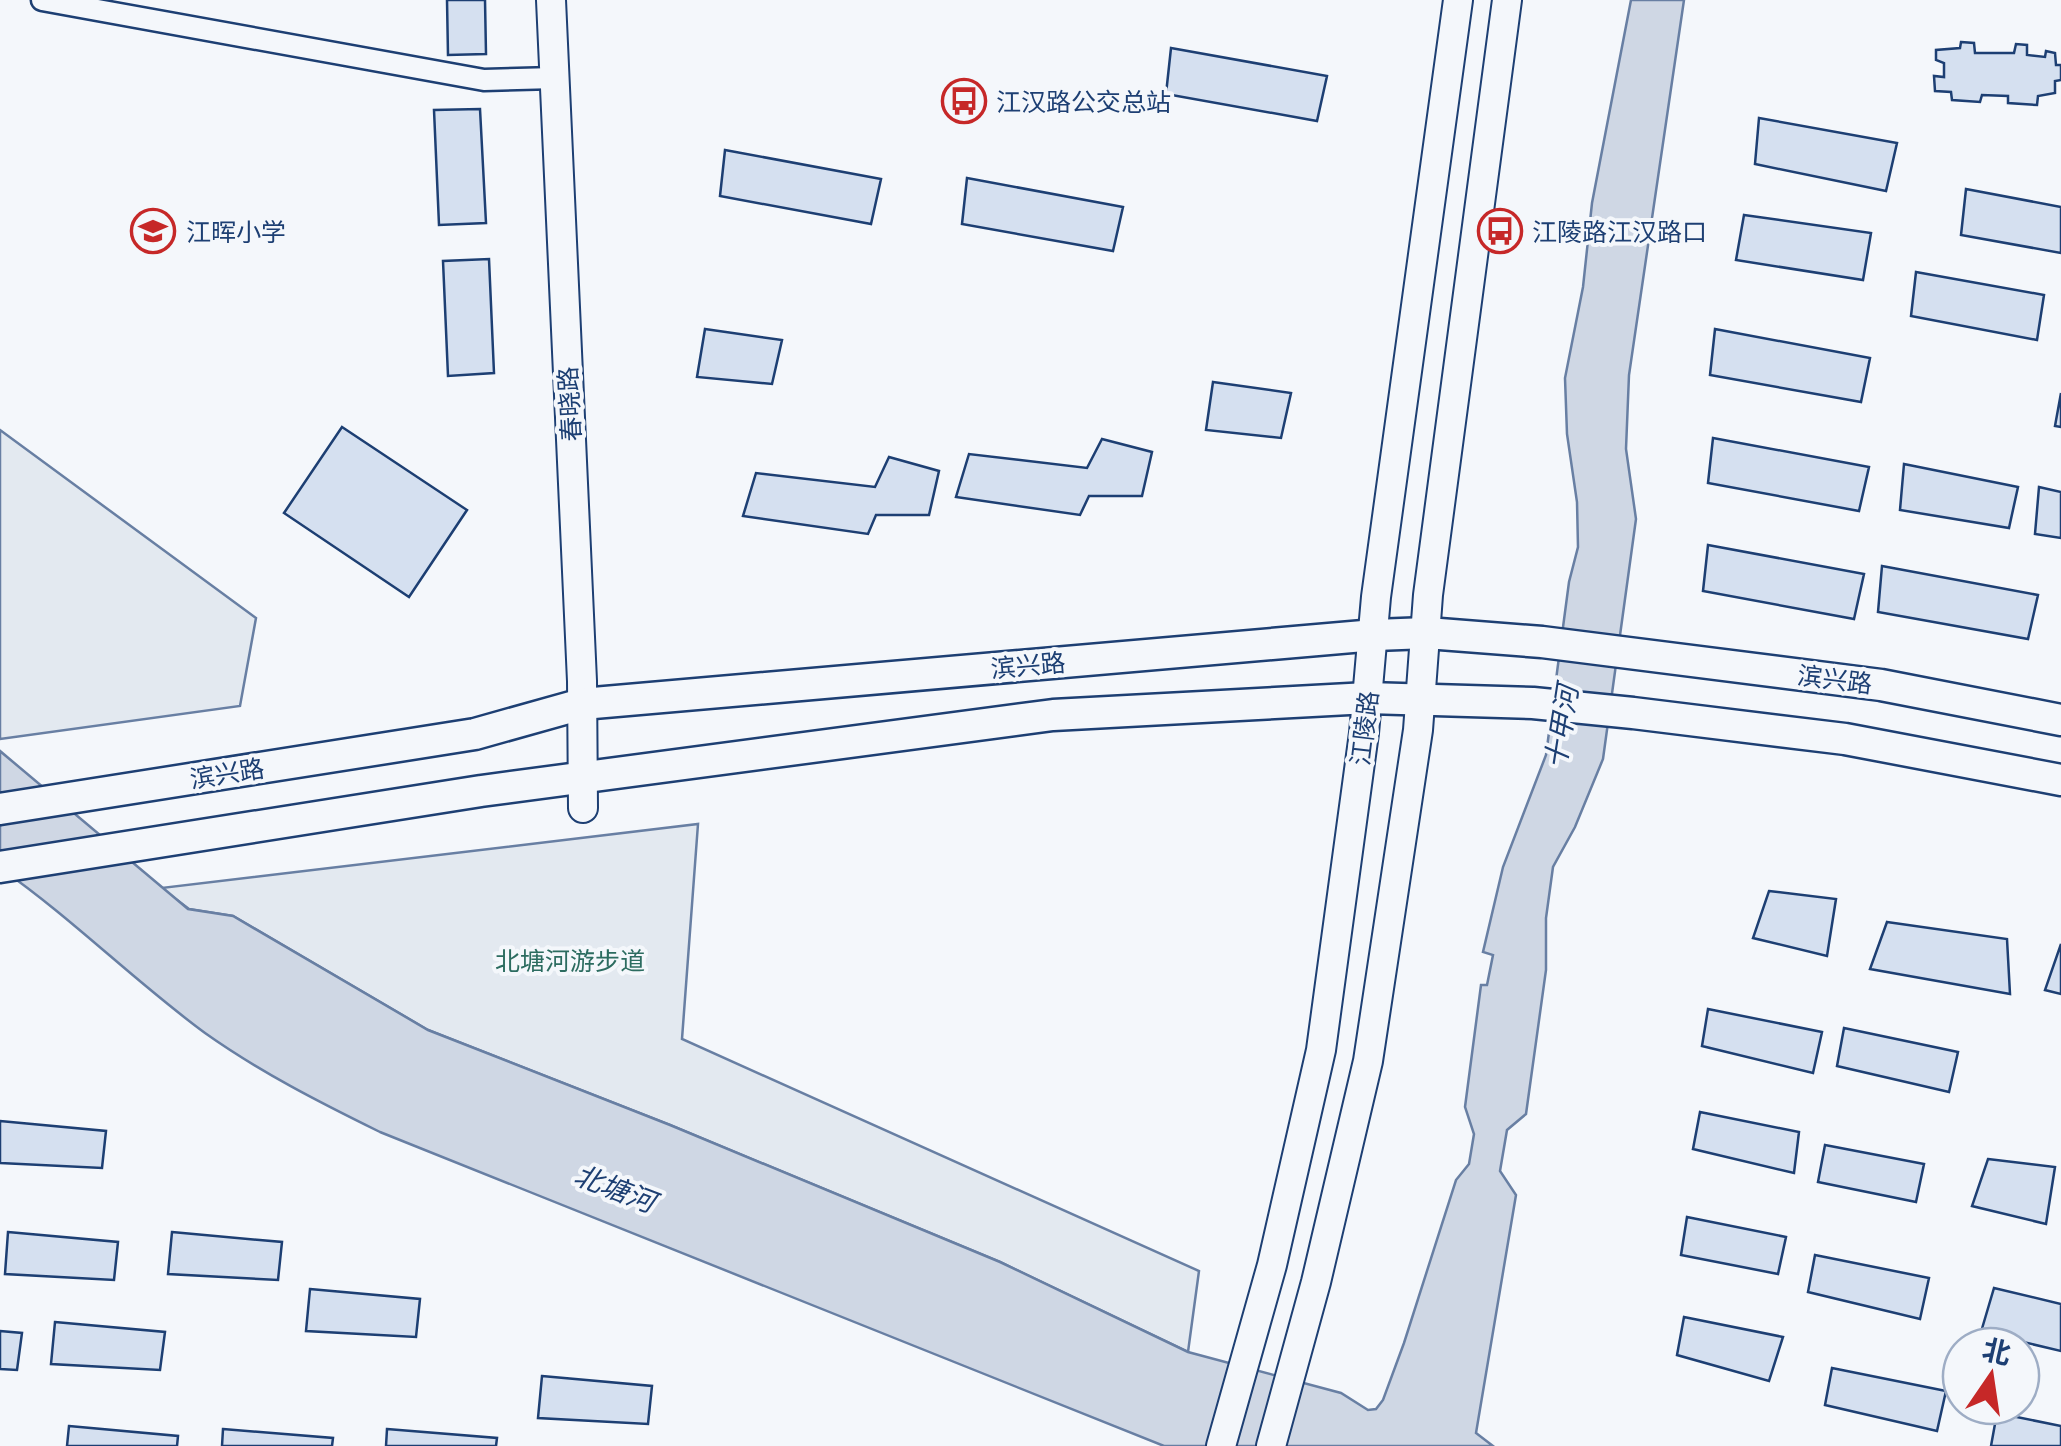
<svg xmlns="http://www.w3.org/2000/svg" width="2061" height="1446" font-family="'Golos Text','Noto Sans SC',sans-serif">
<style>
.green{fill:#e3e9f0;stroke:#687fa3;stroke-width:2.5}
.water{fill:#cfd7e4;stroke:#687fa3;stroke-width:2.5}
.building{fill:#d5e0f0;stroke:#1d3f73;stroke-width:2.5}
.lines{fill:none;stroke-linecap:round;stroke-linejoin:round}
.street-casing{stroke:#1d3f73;stroke-width:25}
.secondary-casing{stroke:#1d3f73;stroke-width:32}
.primary-casing{stroke:#1d3f73;stroke-width:35}
.street{stroke:#f4f7fb;stroke-width:20}
.secondary{stroke:#f4f7fb;stroke-width:28}
.primary{stroke:#f4f7fb;stroke-width:30}
.labels{text-anchor:middle;dominant-baseline:central;stroke-width:8;stroke-linejoin:round;paint-order:stroke}
.poi-label{font-size:25px;fill:#1d3f73;stroke:#f4f7fb;text-anchor:start}
.street-label{font-size:25px;fill:#1d3f73;stroke:#f4f7fb}
.park-label{font-size:25px;fill:#2c6c60;stroke:#f4f7fb}
.water-label{font-size:28px;font-style:italic;fill:#1d3f73;stroke:#f4f7fb}
</style>
<rect width="100%" height="100%" fill="#f4f7fb"/>
<g class="green">
<path d="M0,430L256,618L240,706L0,739Z"/>
<path d="M698,824L682,1039L1199,1271L1188,1352L1000,1262L670,1125L428,1030L233,916L189,909L161,888Z"/>
</g>
<path class="water" d="M1631,0H1684L1629,375L1626,449L1636,519L1603,759L1575,827L1553,867L1546,918V970L1526,1114L1507,1130L1500,1171L1516,1195L1476,1433L1493,1446H1164L380,1132C319,1102 260,1072 205,1033C134,981 72,918 0,868V751L188,909L233,916L428,1030L670,1125L1000,1262L1188,1352L1341,1393L1368,1410L1376,1409L1383,1400L1404,1343L1456,1180L1469,1164L1474,1134L1465,1107L1481,985H1487L1493,955L1483,952L1503,867L1546,755L1569,582L1578,547L1577,502L1567,434L1565,378L1583,287L1592,203Z"/>
<g class="building">
<path d="M447,0H485L486,54L448,55Z"/>
<path d="M1961,42L1974,43L1975,53H2014L2016,44L2027,45V55L2045,57L2046,51L2055,53L2056,65H2061V80L2055,81V93L2038,96L2037,105L2008,103V96L1982,95L1980,102L1952,100L1951,92L1935,91L1934,76L1944,77V63L1936,60V50L1960,48Z"/>
<path d="M1171,48L1327,76L1317,121L1166,94Z"/>
<path d="M480,109L486,223L439,225L434,110Z"/>
<path d="M1759,118L1897,143L1886,191L1755,164Z"/>
<path d="M725,150L881,179L871,224L720,196Z"/>
<path d="M967,178L1123,207L1113,251L962,224Z"/>
<path d="M1966,189L2061,207V253L1961,235Z"/>
<path d="M1744,215L1871,233L1863,280L1736,260Z"/>
<path d="M489,259L494,373L448,376L443,261Z"/>
<path d="M1916,272L2044,295L2037,340L1911,316Z"/>
<path d="M705,329L782,340L772,384L697,377Z"/>
<path d="M1715,329L1870,358L1861,402L1710,375Z"/>
<path d="M1213,382L1291,393L1281,438L1206,430Z"/>
<path d="M2061,393V427L2055,426Z"/>
<path d="M342,427L467,510L409,597L284,513Z"/>
<path d="M1713,438L1869,467L1859,511L1708,483Z"/>
<path d="M1102,439L1152,452L1142,496H1089L1080,515L956,497L969,454L1087,468Z"/>
<path d="M889,457L939,471L929,515H876L868,534L743,516L756,473L875,487Z"/>
<path d="M1904,464L2018,487L2009,528L1900,510Z"/>
<path d="M2039,487L2061,492V538L2035,534Z"/>
<path d="M1708,545L1864,574L1854,619L1703,591Z"/>
<path d="M1882,566L2038,595L2028,639L1878,612Z"/>
<path d="M1769,891L1836,899L1827,956L1753,938Z"/>
<path d="M1887,922L2007,939L2010,994L1870,969Z"/>
<path d="M2061,944V994L2045,990Z"/>
<path d="M1708,1009L1822,1032L1813,1073L1702,1046Z"/>
<path d="M1844,1028L1958,1052L1949,1092L1837,1066Z"/>
<path d="M1700,1112L1799,1132L1794,1173L1693,1149Z"/>
<path d="M0,1121L106,1131L102,1168L0,1163Z"/>
<path d="M1825,1145L1924,1164L1916,1202L1818,1182Z"/>
<path d="M1988,1159L2055,1167L2046,1224L1972,1206Z"/>
<path d="M1687,1217L1786,1237L1778,1274L1681,1255Z"/>
<path d="M8,1232L118,1242L114,1280L5,1274Z"/>
<path d="M172,1232L282,1242L278,1280L168,1274Z"/>
<path d="M1815,1255L1929,1278L1920,1319L1808,1292Z"/>
<path d="M1994,1288L2061,1304V1351L1981,1332Z"/>
<path d="M310,1289L420,1299L416,1337L306,1331Z"/>
<path d="M1684,1317L1783,1337L1769,1381L1677,1355Z"/>
<path d="M55,1322L165,1332L160,1370L51,1364Z"/>
<path d="M0,1331L22,1333L17,1370L0,1369Z"/>
<path d="M1832,1368L1946,1391L1937,1431L1825,1405Z"/>
<path d="M542,1376L652,1386L648,1424L538,1418Z"/>
<path d="M1997,1413L2061,1426V1446H1991Z"/>
<path d="M69,1426L178,1436L177,1446H67Z"/>
<path d="M223,1429L333,1438L332,1446H222Z"/>
<path d="M387,1429L497,1438L496,1446H386Z"/>
</g>
<g class="lines">
<defs>
<path id="street" d="M42,0L484,80L555,78"/>
<g id="secondary">
<path d="M551,0L582,681L583,808"/>
<path d="M1221,1446L1272,1265L1321,1050L1364,733L1376,597L1458,0"/>
<path d="M1271,1446L1316,1282L1368,1061L1418,730L1428,595L1507,0"/>
</g>
<g id="primary">
<path d="M0,809L475,734L582,704L1375,635L1427,633L1542,642L1881,685L2061,720"/>
<path d="M0,867L481,791L1053,715L1368,698L1533,703L1633,713L1845,739L2061,780"/>
</g>
</defs>
<use href="#street" class="street-casing"/>
<use href="#secondary" class="secondary-casing"/>
<use href="#primary" class="primary-casing"/>
<use href="#street" class="street"/>
<use href="#secondary" class="secondary"/>
<use href="#primary" class="primary"/>
</g>
<defs>
<symbol id="bus-ring" viewBox="-11 -11 22 22"><circle r="9.5" fill="#f4f7fb" stroke="#c62828" stroke-width="1.5"/><path d="M-5-6H5V4H4V6H2V4H-2V6H-4V4H-5ZM-3.5-4V0h7V-4ZM-3.5 1.2v1.5H-2V1.2ZM2 1.2v1.5H3.5V1.2Z" fill="#c62828"/></symbol>
<symbol id="school-ring" viewBox="-11 -11 22 22"><circle r="9.5" fill="#f4f7fb" stroke="#c62828" stroke-width="1.5"/><path d="M0-5L7-2L0 1L-7-2ZM-4 1L0 2.5L4 1V4Q0 6-4 4Z" fill="#c62828"/></symbol>
</defs>
<g fill-rule="evenodd">
<use href="#bus-ring" x="939" y="76" width="50" height="50"/>
<use href="#school-ring" x="128" y="206" width="50" height="50"/>
<use href="#bus-ring" x="1475" y="206" width="50" height="50"/>
</g>
<g class="labels">
<g class="poi-label">
<text x="996" y="101">江汉路公交总站</text>
<text x="186" y="231">江晖小学</text>
<text x="1532" y="231">江陵路江汉路口</text>
</g>
<g class="street-label">
<text transform="translate(569 404) rotate(-93)">春晓路</text>
<text transform="translate(1028 665) rotate(-5)">滨兴路</text>
<text transform="translate(1835 679) rotate(7)">滨兴路</text>
<text transform="translate(1364 728) rotate(-83)">江陵路</text>
<text transform="translate(227 773) rotate(-9)">滨兴路</text>
</g>
<g class="park-label">
<text x="570" y="960">北塘河游步道</text>
</g>
<g class="water-label">
<text transform="translate(1561 727) rotate(-81)">十甲河</text>
<text transform="translate(615 1188) rotate(21)">北塘河</text>
</g>
</g>
<g transform="translate(1991 1376) rotate(13)"><circle r="48" fill="#f4f7fb" stroke="#9eadc5" stroke-width="2.5"/>
<path d="M0-8L18 38L0 25L-18 38Z" fill="#c62828"/>
<text y="-15" font-size="28" font-weight="bold" text-anchor="middle" fill="#1d3f73">北</text>
</g>
</svg>
